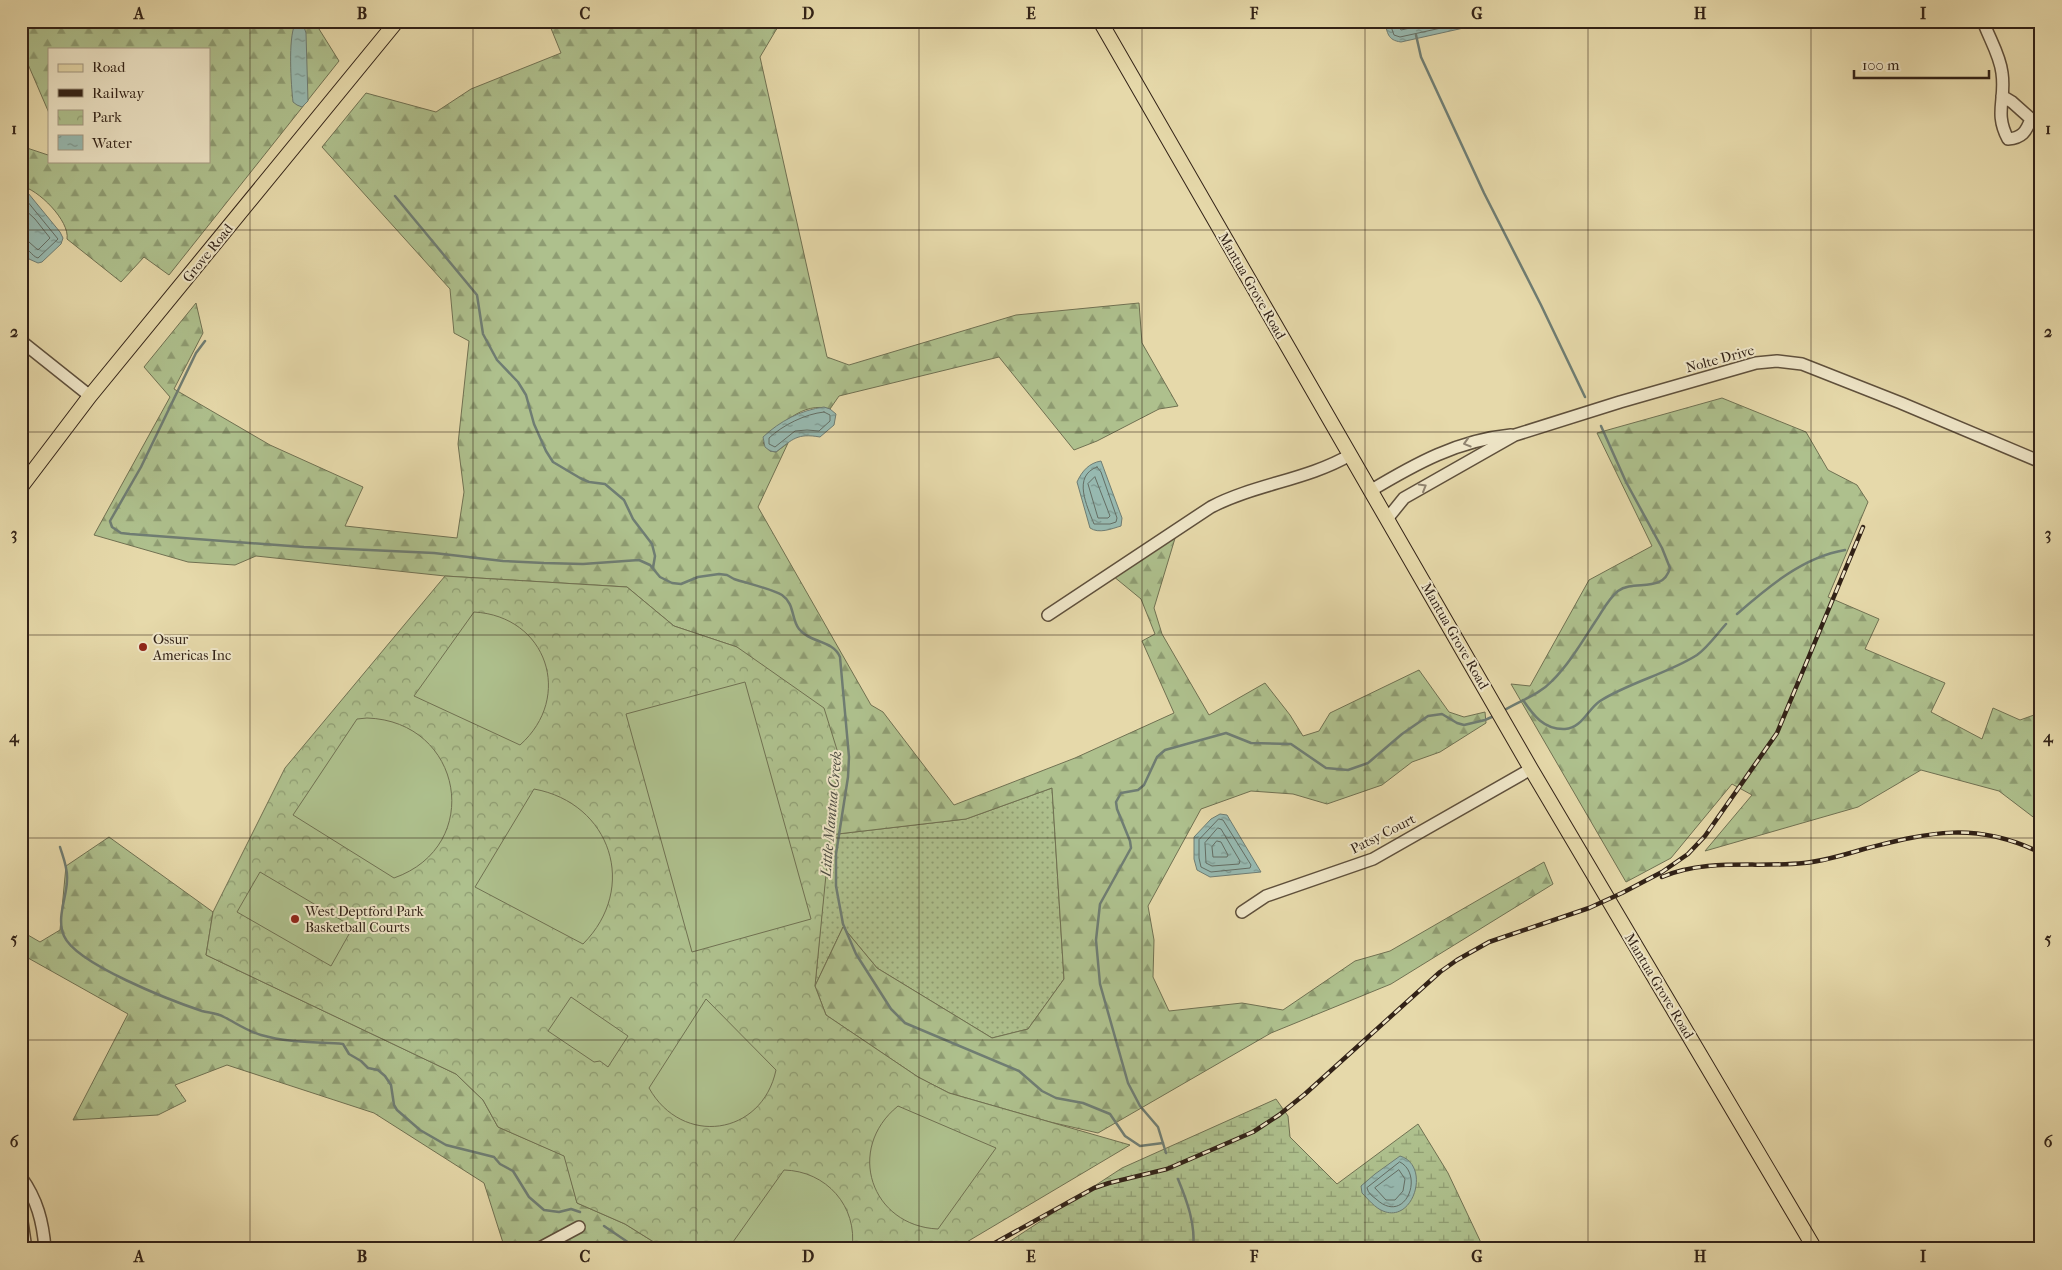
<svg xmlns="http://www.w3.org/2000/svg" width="2062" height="1270" font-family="'IM FELL French Canon',serif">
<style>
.grass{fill:url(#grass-dots);stroke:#707152}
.forest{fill:url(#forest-firs);stroke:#707152}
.wetland{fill:url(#wetland-marsh);stroke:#707152}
.park{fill:url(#park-crowns);stroke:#707152}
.pitch{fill:#aec08d;stroke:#707152}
.water{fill:url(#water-ripples);stroke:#6f7d73}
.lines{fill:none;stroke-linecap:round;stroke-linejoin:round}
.shore{stroke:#646e64;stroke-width:1}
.stream{stroke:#6f7d73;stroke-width:2.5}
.minor-casing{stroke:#5f503c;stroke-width:14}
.major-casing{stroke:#322217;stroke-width:16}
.minor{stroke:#efe6c8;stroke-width:11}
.major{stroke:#e6d9aa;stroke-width:14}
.rail-casing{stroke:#322217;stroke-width:4.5}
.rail{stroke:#efe6c8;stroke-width:2.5;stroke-dasharray:8;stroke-linecap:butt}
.oneway{stroke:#908470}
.grid{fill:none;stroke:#322217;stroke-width:1;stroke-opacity:0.55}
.poi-dot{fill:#8f2418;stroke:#efe6c8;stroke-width:2}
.labels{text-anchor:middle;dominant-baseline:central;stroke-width:4;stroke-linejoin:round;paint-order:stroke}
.street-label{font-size:14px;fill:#322217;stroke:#efe6c8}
.poi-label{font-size:14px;fill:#322217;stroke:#efe6c8;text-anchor:start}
.water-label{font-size:15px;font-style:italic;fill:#504f45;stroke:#efe6c8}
.neatline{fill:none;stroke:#322217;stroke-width:2}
.grid-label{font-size:16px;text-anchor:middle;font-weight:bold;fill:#322217}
</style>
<defs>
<pattern id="grass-dots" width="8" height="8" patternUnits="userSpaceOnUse" patternTransform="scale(1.25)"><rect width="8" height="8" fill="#aec08d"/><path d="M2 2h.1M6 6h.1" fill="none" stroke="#8e9c72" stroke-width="1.8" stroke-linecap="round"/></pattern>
<pattern id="forest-firs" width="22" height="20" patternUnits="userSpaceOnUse" patternTransform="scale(1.25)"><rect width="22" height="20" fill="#aec08d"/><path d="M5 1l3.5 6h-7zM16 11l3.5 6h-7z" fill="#8e9c72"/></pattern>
<pattern id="wetland-marsh" width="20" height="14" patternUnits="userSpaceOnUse" patternTransform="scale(1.25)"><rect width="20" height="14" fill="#aec08d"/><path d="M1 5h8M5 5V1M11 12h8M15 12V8" fill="none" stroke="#8e9c72"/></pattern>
<pattern id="park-crowns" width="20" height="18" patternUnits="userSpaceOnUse" patternTransform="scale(1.25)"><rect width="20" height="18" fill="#aec08d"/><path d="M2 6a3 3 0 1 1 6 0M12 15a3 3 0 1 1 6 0" fill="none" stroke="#8e9c72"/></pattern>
<pattern id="water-ripples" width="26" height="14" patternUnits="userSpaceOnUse" patternTransform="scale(1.25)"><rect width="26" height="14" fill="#97b9b0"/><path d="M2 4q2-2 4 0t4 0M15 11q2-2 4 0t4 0" fill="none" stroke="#7c968e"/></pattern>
</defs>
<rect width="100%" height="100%" fill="#e6d9aa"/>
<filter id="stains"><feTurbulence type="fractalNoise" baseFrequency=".004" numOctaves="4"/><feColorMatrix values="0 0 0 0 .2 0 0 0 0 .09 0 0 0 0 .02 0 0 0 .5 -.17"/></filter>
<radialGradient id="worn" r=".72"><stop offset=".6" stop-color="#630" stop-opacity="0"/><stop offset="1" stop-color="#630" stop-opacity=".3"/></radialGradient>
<path class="grass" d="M1052,788L1064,979L1028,1029L992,1038L877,968L843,927L815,986L829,835L966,819Z"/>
<g class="forest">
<path d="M21,21H314L339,61L169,275L144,257L121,282L67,239C70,221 38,189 21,186V146L48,155L49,153V161H209V49H49V113L21,48Z"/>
<path d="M548,21H784L776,30L760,57L827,357L849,365L1016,315L1139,303L1142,343L1178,406L1159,409L1097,441L1074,450L999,357L839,396L830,409C803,401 780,425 763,443L770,451L776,452L788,443L758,507L871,705L883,712L954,805L1075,758L1174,713L1142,641L1155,634L1141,599L1113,576L1176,535L1154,608L1162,634L1209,715L1265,683L1290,715L1303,736L1319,731L1330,713L1419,670L1449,712L1464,717L1485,712L1486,723L1440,752L1412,762L1382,785L1327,804L1293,794L1251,791L1201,809L1148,906L1154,940L1153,977L1169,1011L1242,1003L1283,1010L1355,961L1390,951L1544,862L1553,884L1391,984L1271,1033L1098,1133L1050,1122L949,1093L918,1077L826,1015L815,986L843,927L877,968L992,1038L1028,1029L1064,979L1052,788L966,819L829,835L838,753L737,647L674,626L627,587L445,576L256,556L235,565L188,562L94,535L170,397L144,367L196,303L203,333L174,389L270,445L363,487L345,526L457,538L464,492L458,444L469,341L454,333L450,289L322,147L366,93L436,112L471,89L561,53Z"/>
<path d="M1722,398L1806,432L1828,470L1857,485L1868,502L1828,597L1879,619L1865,649L1945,683L1931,712L1982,739L1993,708L2020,720L2034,715L2041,699V823L1999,791L1921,770L1858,807L1705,851L1752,795L1732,784L1671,858L1626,882L1511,684L1530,686L1589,580L1652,546L1597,433Z"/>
<path d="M109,837L213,912L206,955L456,1074L483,1100L498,1127L565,1156L577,1203L625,1224L665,1249H505L484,1183L374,1113L227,1065L175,1085L186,1101L158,1115L73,1120L128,1014L21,954V931L40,942L60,930L66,866Z"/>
</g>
<path class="wetland" d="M1276,1099L1288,1116L1290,1137L1337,1184L1418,1124L1448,1173L1484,1249H998L1122,1168Z"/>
<path class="park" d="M445,576L627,587L674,626L737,647L824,708L838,753L815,986L826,1015L918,1077L949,1093L1130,1145L955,1249H665L625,1224L577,1203L564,1156L498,1127L483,1100L456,1074L206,955L213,912L285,768Z"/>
<g class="pitch">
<path d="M474,612C547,616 574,697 520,745L414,696Z"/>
<path d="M745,682L811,919L692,952L626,714Z"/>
<path d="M367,718C463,721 485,846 394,878L293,815L357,719Z"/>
<path d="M534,789C611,803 639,888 583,944L475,887Z"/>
<path d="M260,872L353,927L331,966L237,912Z"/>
<path d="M571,997L628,1036L608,1067L600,1061L594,1062L548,1031Z"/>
<path d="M706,999L776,1070C762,1136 682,1147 649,1088Z"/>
<path d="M898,1106L996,1148L938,1229C871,1226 845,1149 898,1106Z"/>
<path d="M784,1170C826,1171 858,1206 852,1249H728Z"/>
</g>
<g class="water">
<path d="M1384,21H1489L1477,25L1401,42C1387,40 1388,33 1384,21Z"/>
<path d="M298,23L304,27L306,33L308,101L302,107L297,105L293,102C291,84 288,39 295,24Z"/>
<path d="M26,193H28L60,232L63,238L61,244L42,262L38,263L29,259L21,249V195Z"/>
<path d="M824,407L830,409L836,414L834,425L820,437C797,433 793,439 776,452L770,451L765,447L763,437C780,421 801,410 824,407Z"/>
<path d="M1101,461L1122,518L1121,526C1111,529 1099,534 1090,528L1077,482C1082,471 1089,463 1101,461Z"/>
<path d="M1220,814L1227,815L1261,872L1210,877L1197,870L1194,859V837L1211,819Z"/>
<path d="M1400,1156C1431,1165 1414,1224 1383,1211C1375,1208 1368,1199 1362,1193L1361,1186L1375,1174Z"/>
</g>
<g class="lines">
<g class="shore">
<path d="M1389,21L1394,35L1400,37L1473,21"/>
<path d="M1396,21L1401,30L1442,21"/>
<path d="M21,200L27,201L58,239L38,258C31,256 29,247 21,247"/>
<path d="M21,206L35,219L50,238L38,250L29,242L21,241"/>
<path d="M824,412L830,415V421L819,431L807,430L795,431L775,447L769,444V438C783,425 805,414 824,412Z"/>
<path d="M1097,467L1101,472L1117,518L1116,522L1110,524H1094C1087,506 1072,476 1097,467Z"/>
<path d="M1095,477L1110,516L1108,518H1098L1088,484Z"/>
<path d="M1219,819L1223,820L1251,865L1250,868L1211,872L1201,867L1199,858V840Z"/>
<path d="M1218,828L1221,829L1240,861L1239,864L1212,866L1206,863L1205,843Z"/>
<path d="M1217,841L1221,842L1228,855L1227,857H1213L1212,847Z"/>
<path d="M1400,1162C1425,1175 1405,1226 1376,1199C1372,1196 1368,1193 1367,1188Z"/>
<path d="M1399,1170L1405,1179L1403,1191L1395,1200H1386L1375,1188Z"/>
</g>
<g class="stream">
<path d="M1416,35L1421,57L1484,193L1541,305L1585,397"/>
<path d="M395,196L477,295L483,334L497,360L518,382L526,395L534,424L546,451L553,462L580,478L589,482L605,484L624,500L633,519L652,544L655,556L653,568"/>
<path d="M205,341L196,353L141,467L110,521L112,527L121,533L130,534L304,547L434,553L503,561L544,563L583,564L639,560L650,565L660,577L672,583L681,584L698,577L719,574L727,575L734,579C746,583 772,589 782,595C795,604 791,619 799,629C810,643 833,640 840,657L849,757L848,777L836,854V886L843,924L856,954L891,1009L905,1023L1019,1071L1042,1091L1056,1098L1083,1103L1110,1114L1125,1136L1140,1146L1163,1143"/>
<path d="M1737,614C1768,587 1803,557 1845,550"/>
<path d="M1523,700C1533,715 1544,730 1565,729C1582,728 1587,710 1600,701C1630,682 1667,674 1697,655C1708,647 1717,634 1726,624"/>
<path d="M1503,711C1519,701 1539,695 1552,681C1569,664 1582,642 1595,622C1602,612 1608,599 1618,591C1634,579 1663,594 1670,568L1662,548L1626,482L1601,426"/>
<path d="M60,847C63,857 68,868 67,880C67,897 56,918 64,936C76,964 172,1001 202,1011C209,1013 217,1013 224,1017C236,1023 247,1031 261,1035C288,1043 316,1042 343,1044L349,1054L361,1061L368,1068L378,1070L385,1076L391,1085L394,1105L397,1110L420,1130L446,1145L494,1157L500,1164L513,1171L529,1197L544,1210L559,1212L571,1209L580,1212"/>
<path d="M1166,1153L1158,1127L1140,1106L1128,1083L1100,984L1096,940L1100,904L1131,848L1130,841L1117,809L1116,802L1121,793L1138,790L1144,785L1157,757L1165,750L1226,733L1251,743L1291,744L1326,768L1348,770L1368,763L1402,734L1428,716L1442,714L1457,723L1464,725L1485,720L1494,716"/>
<path d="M1178,1179C1187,1201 1196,1225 1193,1249"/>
<path d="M604,1226L638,1249"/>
</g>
<defs>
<g id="minor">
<path d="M1983,21C1989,38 2000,55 2002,73C2006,100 1994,113 2008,139C2022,138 2026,132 2031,119L2012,102L2002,96"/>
<path d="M21,341L90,396"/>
<path d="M1370,491C1415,464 1458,440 1511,435"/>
<path d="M1387,519L1404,498L1515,435L1620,402L1756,363L1777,361L1802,364L1901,403L2041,462"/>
<path d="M1048,615L1211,507C1255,484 1307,480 1350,455"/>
<path d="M1242,912L1266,896L1373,859L1531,769"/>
<path d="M21,1177C37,1199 43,1222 45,1249"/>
<path d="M21,1215L26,1249"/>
<path d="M538,1249L579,1227"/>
</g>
<g id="major">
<path d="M1100,21L1531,769L1815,1249"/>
<path d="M21,487L90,396L397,21"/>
</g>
</defs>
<use href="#minor" class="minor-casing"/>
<use href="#major" class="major-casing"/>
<use href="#minor" class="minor"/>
<use href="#major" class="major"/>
<defs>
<g id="rail">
<path d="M1662,877C1707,858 1757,868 1804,863C1824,861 1844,855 1864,849C1930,832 1976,821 2041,853"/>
<path d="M984,1249L1094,1188L1109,1183L1167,1169L1253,1132L1279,1115L1305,1094L1440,972L1457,960L1489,942L1589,908L1622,893L1662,872L1688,854L1705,836L1777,733L1863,527"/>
</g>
</defs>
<use href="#rail" class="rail-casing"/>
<use href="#rail" class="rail"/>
</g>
<defs><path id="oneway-chevron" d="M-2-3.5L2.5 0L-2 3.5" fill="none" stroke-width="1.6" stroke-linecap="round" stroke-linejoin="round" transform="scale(1.25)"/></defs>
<g class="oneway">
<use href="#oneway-chevron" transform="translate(1467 443) rotate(163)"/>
<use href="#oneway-chevron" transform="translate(1423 487) rotate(-30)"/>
</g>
<path class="grid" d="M250,21V1249M473,21V1249M696,21V1249M919,21V1249M1142,21V1249M1365,21V1249M1588,21V1249M1811,21V1249M21,230H2041M21,432H2041M21,635H2041M21,838H2041M21,1040H2041"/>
<g class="poi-dot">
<circle cx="143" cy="647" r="5"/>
<circle cx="295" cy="919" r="5"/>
</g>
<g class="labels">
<g class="street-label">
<text transform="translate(208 253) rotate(-51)">Grove Road</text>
<text transform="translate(1252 286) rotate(60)">Mantua Grove Road</text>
<text transform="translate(1720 359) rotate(-15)">Nolte Drive</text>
<text transform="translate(1455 636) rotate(60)">Mantua Grove Road</text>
<text transform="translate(1383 834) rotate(-27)">Patsy Court</text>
<text transform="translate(1659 986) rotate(59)">Mantua Grove Road</text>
</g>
<g class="poi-label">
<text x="153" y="639">Ossur<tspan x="153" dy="16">Americas Inc</tspan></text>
<text x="305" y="911">West Deptford Park<tspan x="305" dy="16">Basketball Courts</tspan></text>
</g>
<g class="water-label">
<text transform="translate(831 814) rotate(-85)">Little Mantua Creek</text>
</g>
</g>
<rect width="2062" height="1270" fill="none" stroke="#e6d9aa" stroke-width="55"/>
<rect x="48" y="48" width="162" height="115" fill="#efe6c8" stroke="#a39881"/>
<rect x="58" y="64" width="25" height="8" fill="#e6d9aa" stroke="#a39881"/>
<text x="92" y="72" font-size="15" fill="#322217">Road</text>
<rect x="58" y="89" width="25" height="8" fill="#322217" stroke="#a39881"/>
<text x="92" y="98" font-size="15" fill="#322217">Railway</text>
<rect x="58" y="110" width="25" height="15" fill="url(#park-crowns)" stroke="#a39881"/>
<text x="92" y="122" font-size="15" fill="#322217">Park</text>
<rect x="58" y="135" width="25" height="15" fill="url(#water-ripples)" stroke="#a39881"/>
<text x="92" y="148" font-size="15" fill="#322217">Water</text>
<path d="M1854 70v8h135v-8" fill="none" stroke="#322217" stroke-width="2.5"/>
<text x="1862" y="70" font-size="15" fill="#322217" stroke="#efe6c8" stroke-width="4" paint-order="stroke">100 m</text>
<rect x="28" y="28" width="2006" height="1214" class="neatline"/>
<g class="grid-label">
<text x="139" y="19">A</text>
<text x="362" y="19">B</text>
<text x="585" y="19">C</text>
<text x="808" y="19">D</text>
<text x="1031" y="19">E</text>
<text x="1254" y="19">F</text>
<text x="1477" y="19">G</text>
<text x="1700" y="19">H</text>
<text x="1923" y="19">I</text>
<text x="14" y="134">1</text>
<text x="2048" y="134">1</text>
<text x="14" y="337">2</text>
<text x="2048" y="337">2</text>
<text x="14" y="539">3</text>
<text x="2048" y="539">3</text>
<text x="14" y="742">4</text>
<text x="2048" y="742">4</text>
<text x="14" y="944">5</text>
<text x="2048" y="944">5</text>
<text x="14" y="1147">6</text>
<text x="2048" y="1147">6</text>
<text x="139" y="1262">A</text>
<text x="362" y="1262">B</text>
<text x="585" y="1262">C</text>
<text x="808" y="1262">D</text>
<text x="1031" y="1262">E</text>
<text x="1254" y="1262">F</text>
<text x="1477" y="1262">G</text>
<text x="1700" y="1262">H</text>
<text x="1923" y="1262">I</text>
</g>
<rect width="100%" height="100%" filter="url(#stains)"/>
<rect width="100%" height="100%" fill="url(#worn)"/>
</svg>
